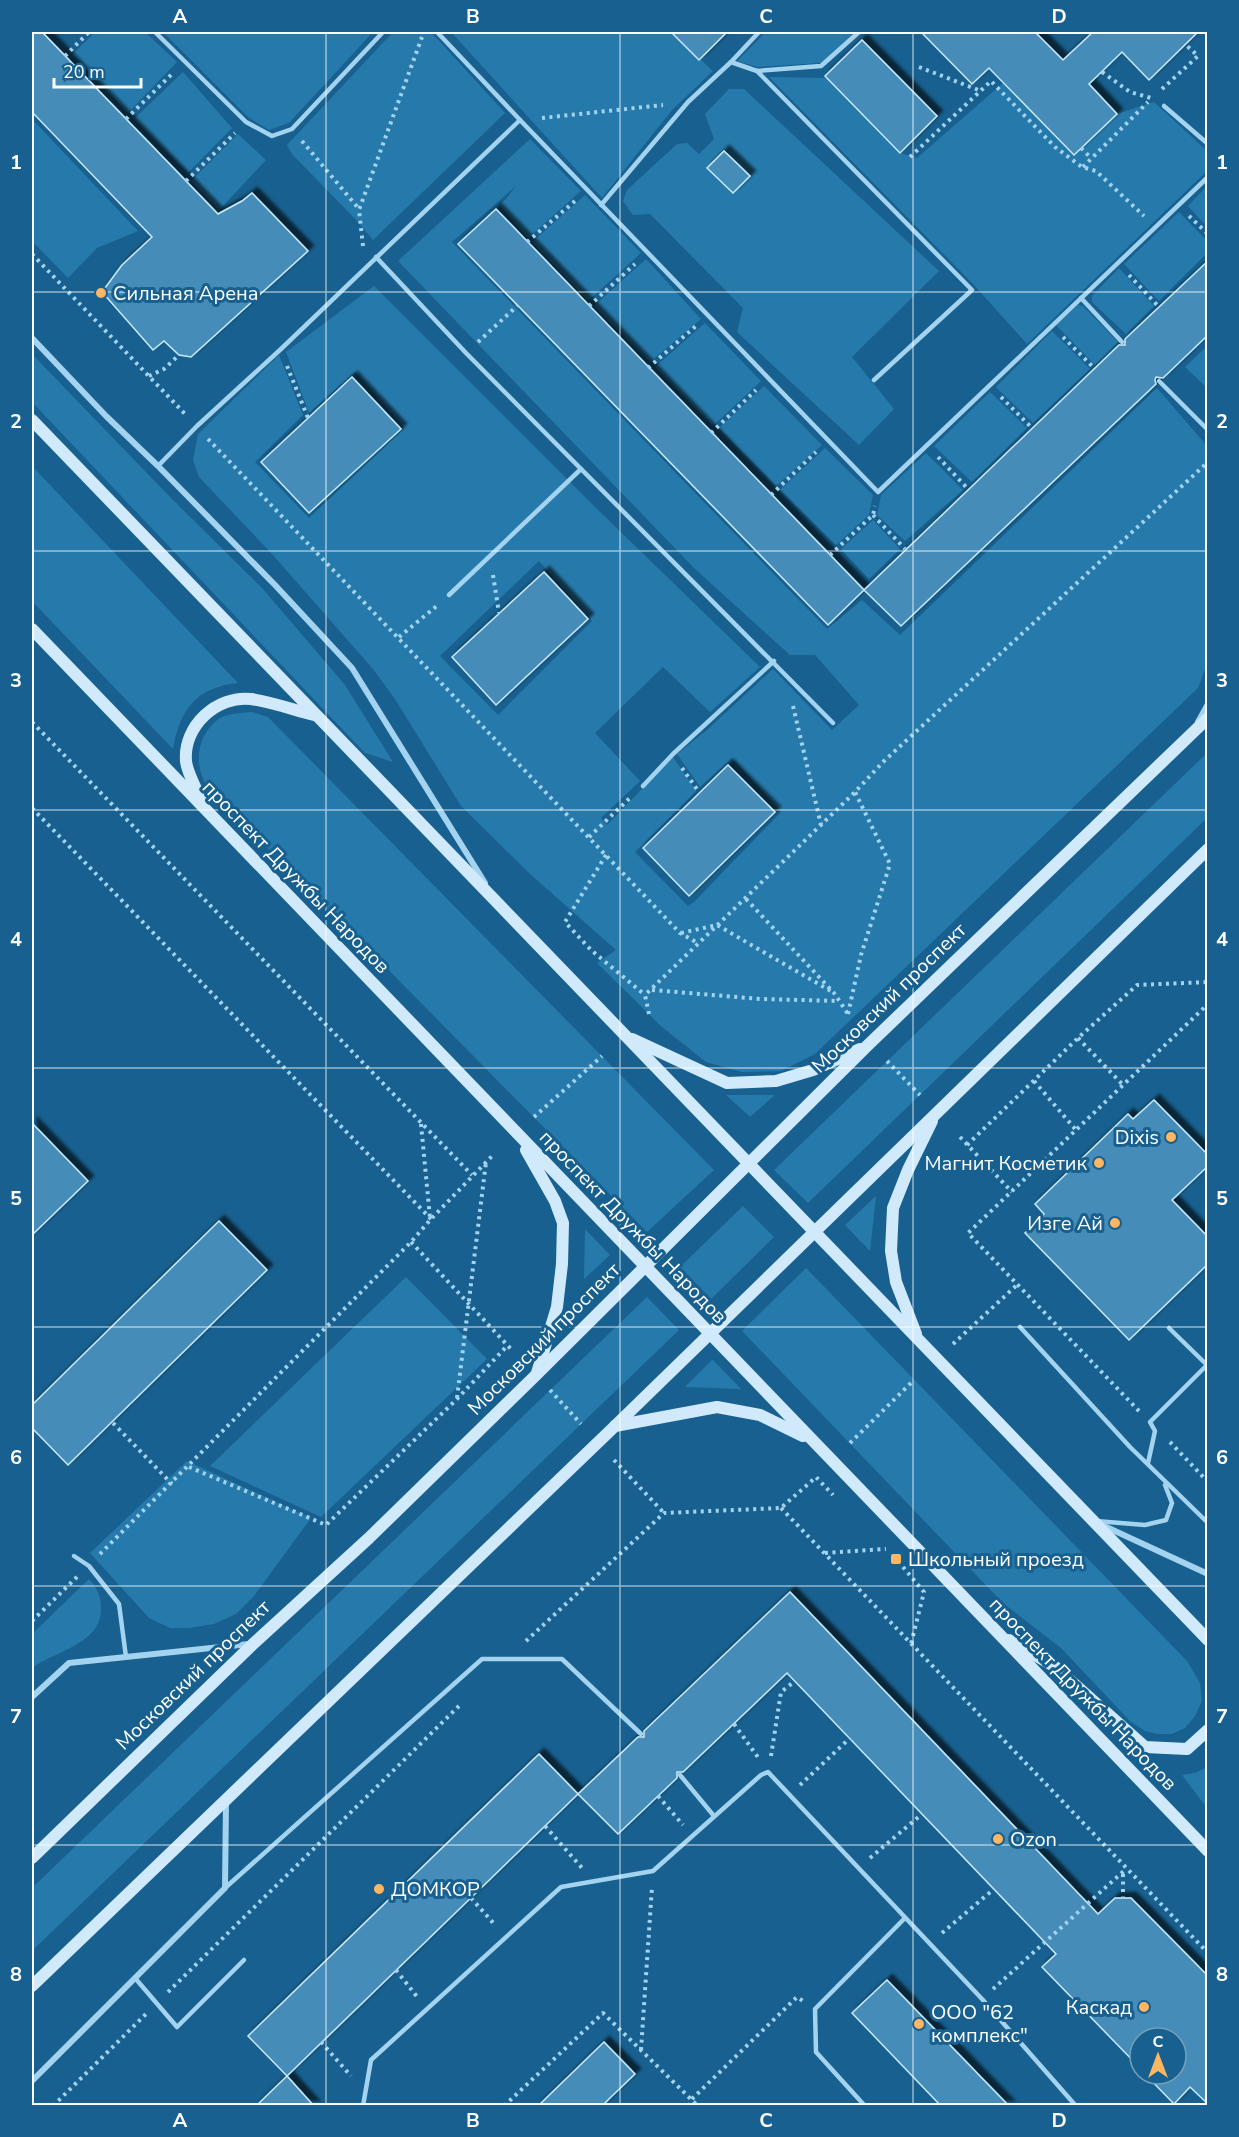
<svg xmlns="http://www.w3.org/2000/svg" width="1239" height="2137" font-family="'Nunito Sans',sans-serif">
<style>
.green{fill:#267aab;fill-rule:evenodd}
.building{fill:#448db8;stroke:#cae9fb;stroke-width:1.5;filter:url(#shadow)}
.lines{fill:none;stroke-linecap:round;stroke-linejoin:round}
.path{stroke:#a3d3ef;stroke-width:4;stroke-dasharray:3 4.5;stroke-linecap:butt}
.lane{stroke:#a3d3ef;stroke-width:4.5}
.street{stroke:#a3d3ef;stroke-width:6}
.secondary{stroke:#d1eafb;stroke-width:12}
.grid{fill:none;stroke:#fff;stroke-width:1.5;stroke-opacity:0.55}
.poi-dot{fill:#ffb662;stroke:#17608f;stroke-width:2}
.labels{text-anchor:middle;dominant-baseline:central;stroke-width:6;stroke-linejoin:round;paint-order:stroke}
.poi-label{font-size:20px;fill:#fff;stroke:#17608f;text-anchor:start}
.street-label{font-size:20px;fill:#fff;stroke:#17608f}
.neatline{fill:none;stroke:#fff;stroke-width:2}
.grid-label{font-size:20px;text-anchor:middle;font-weight:bold;fill:#fff}
</style>
<defs>
<filter id="shadow"><feDropShadow dx="5.5" dy="-5.5" stdDeviation="1.5" flood-color="#0009"/></filter>
</defs>
<rect width="100%" height="100%" fill="#17608f"/>
<g class="green">
<path d="M95,32H145L177,62L128,113L72,55Z"/>
<path d="M163,32H373L289,123L269,130L248,117Z"/>
<path d="M393,32H431L505,113L373,240L358,222L292,154L287,145Z"/>
<path d="M451,32H671L713,71L672,110L602,198Z"/>
<path d="M766,32H855L827,60L820,63L757,67L737,61Z"/>
<path d="M183,72L232,128L188,173L134,119Z"/>
<path d="M769,77L827,78L900,153L917,158L1003,83L1074,155L1117,114L1154,102L1207,151V171L1027,344L974,285Z"/>
<path d="M729,89H744L939,271L852,357L894,409L859,445L737,332L743,308L650,214L633,215L623,201L627,190L677,144L687,143L699,154L714,139L705,114Z"/>
<path d="M32,119L138,231L97,248L68,278L32,241Z"/>
<path d="M238,134L266,160L219,210L191,181Z"/>
<path d="M530,139L581,191L528,238L500,206L517,185L452,242L827,629L862,600L900,635L1157,388L1207,446V664L1198,688L815,1054L781,1071L742,1072L706,1062L662,1027L597,963L616,950L529,873L461,806L395,699L373,669L272,554L199,477L193,460L198,434L279,355L303,415L255,462L309,518L405,428L355,372L309,413L286,352L374,286L596,508L760,667L710,712L663,667L595,733L640,781L601,818L607,825L673,757L696,791L635,852L688,906L694,902L781,812L732,758L700,787L677,754L707,730L773,669L832,730L859,705L815,655H790L694,568L398,261ZM539,561L592,621L498,715L440,656Z"/>
<path d="M1207,186V227L1188,206Z"/>
<path d="M585,195L641,253L588,301L532,242Z"/>
<path d="M1179,212L1207,241V253L1159,301L1124,264Z"/>
<path d="M646,259L701,319L650,362L594,306Z"/>
<path d="M1119,268L1154,306L1126,334L1092,302V296Z"/>
<path d="M1078,305L1083,306L1118,342L1095,365L1056,325Z"/>
<path d="M705,323L761,381L713,426L655,367Z"/>
<path d="M1052,331L1090,369L1033,423L996,387Z"/>
<path d="M1207,346V388L1185,367Z"/>
<path d="M32,354L171,498L263,589L345,685L393,762L365,753L32,402Z"/>
<path d="M764,386L822,445L776,486L719,428Z"/>
<path d="M990,392L1027,428L972,482L934,446Z"/>
<path d="M825,448L873,495L869,515L836,545L780,490Z"/>
<path d="M926,453L963,490L905,541L877,515L881,495Z"/>
<path d="M32,466L238,683C197,687 180,709 173,749L32,601Z"/>
<path d="M873,520L900,549L869,579L841,549Z"/>
<path d="M252,712L268,717L714,1170L647,1232L207,786C194,766 196,738 216,721C225,713 240,713 252,712Z"/>
<path d="M1207,753V818L808,1203L774,1170Z"/>
<path d="M726,1095H775L750,1117Z"/>
<path d="M876,1196L870,1251L845,1225Z"/>
<path d="M743,1206L774,1237L711,1299L680,1267Z"/>
<path d="M585,1229L610,1255L584,1279Z"/>
<path d="M806,1268L1187,1661L1200,1683L1202,1701L1195,1716L1185,1728L1172,1734H1157L1145,1731L1130,1721L1061,1648L1004,1604L742,1331Z"/>
<path d="M406,1277L487,1359L321,1517L210,1466Z"/>
<path d="M647,1297L679,1330L32,1951V1888Z"/>
<path d="M712,1360H713L741,1389L685,1387Z"/>
<path d="M187,1461L311,1518L254,1596L236,1614L214,1624L189,1628H170L149,1618L90,1553Z"/>
<path d="M89,1579C97,1588 101,1596 101,1608C102,1644 55,1651 32,1668V1634Z"/>
<path d="M1207,1767V1808L1182,1775L1195,1773Z"/>
</g>
<g class="building">
<path d="M32,32H42L218,214L242,201L252,193L308,251L191,357L179,355L164,341L153,350L102,292L122,265L152,237L32,112Z"/>
<path d="M671,32H727L699,60Z"/>
<path d="M921,32H1035L1063,60L1093,32H1198L1149,80L1122,52L1089,84L1117,114L1074,155L989,68L972,84Z"/>
<path d="M862,40L937,116L900,153L825,76Z"/>
<path d="M724,151L750,176L733,193L707,168Z"/>
<path d="M496,209L864,590L828,625L458,244Z"/>
<path d="M1208,261V335L1163,378L1156,377L1155,380L1156,384L901,626L864,590L1119,345H1125V339Z"/>
<path d="M352,377L401,429L309,513L261,462Z"/>
<path d="M544,572L588,619L496,705L452,657Z"/>
<path d="M728,765L775,812L689,896L643,848Z"/>
<path d="M1154,1100L1208,1155V1166L1172,1200L1208,1237V1264L1129,1340L1025,1233L1044,1214L1035,1204L1128,1114L1133,1119Z"/>
<path d="M32,1123L88,1181L32,1235Z"/>
<path d="M219,1221L267,1270L68,1465L32,1428V1405Z"/>
<path d="M790,1592L1098,1914L1115,1898H1131L1208,1976V2104L1190,2087L1174,2104L1145,2074H1176V2038H1140V2068L1042,1967L1056,1954L787,1673L683,1772H677V1778L618,1834L578,1794L638,1737H644V1731Z"/>
<path d="M539,1754L578,1794L287,2076L248,2036Z"/>
<path d="M887,1980L1009,2106H941L852,2013Z"/>
<path d="M604,2042L635,2074L611,2097L602,2106H538Z"/>
<path d="M287,2076L314,2106H256Z"/>
</g>
<g class="lines">
<g class="path">
<path d="M65,56L89,32"/>
<path d="M919,67L981,91"/>
<path d="M1102,72L1130,92L1151,98"/>
<path d="M1162,89L1198,56L1185,44"/>
<path d="M542,118L663,105"/>
<path d="M126,119L173,73"/>
<path d="M302,141L359,209"/>
<path d="M1081,148L1091,158"/>
<path d="M910,157L991,81L1055,147L1082,167L1096,171L1144,216"/>
<path d="M1083,167L1148,102"/>
<path d="M186,181L235,133"/>
<path d="M1189,216L1208,234"/>
<path d="M527,242L575,201"/>
<path d="M363,246L359,210L422,37"/>
<path d="M32,254L186,415"/>
<path d="M1129,275L1159,307"/>
<path d="M589,306L635,264"/>
<path d="M1063,337L1095,369"/>
<path d="M478,342L517,306"/>
<path d="M287,366L308,418"/>
<path d="M648,368L697,325"/>
<path d="M149,376L164,369L179,355"/>
<path d="M1001,397L1032,428"/>
<path d="M711,433L756,390"/>
<path d="M208,439L680,933L698,943"/>
<path d="M938,457L968,489"/>
<path d="M771,495L816,452"/>
<path d="M873,515L905,549"/>
<path d="M830,555L873,515L875,506"/>
<path d="M493,575L499,613"/>
<path d="M399,637L438,605"/>
<path d="M793,706L821,825"/>
<path d="M32,722L472,1175"/>
<path d="M682,768L699,792"/>
<path d="M32,808L431,1219"/>
<path d="M589,837L632,796"/>
<path d="M606,855L565,922L591,950L645,995"/>
<path d="M746,899L834,993L848,1014"/>
<path d="M681,933L717,925L834,993"/>
<path d="M652,990L761,999L839,1001"/>
<path d="M649,1014L645,995L855,792L883,762L1208,462"/>
<path d="M848,1014L861,955L890,864L855,792"/>
<path d="M1078,1038L1123,1085"/>
<path d="M887,1061L920,1095"/>
<path d="M1034,1081L1076,1130"/>
<path d="M534,1117L602,1056"/>
<path d="M421,1124L430,1218"/>
<path d="M960,1137L1012,1192"/>
<path d="M967,1145L1078,1038L1137,985L1208,982"/>
<path d="M411,1242L511,1349"/>
<path d="M953,1344L1018,1284"/>
<path d="M550,1390L581,1424"/>
<path d="M457,1398L486,1162"/>
<path d="M1139,1411L968,1233L1208,1004"/>
<path d="M113,1423L172,1484"/>
<path d="M1170,1442L1208,1482"/>
<path d="M850,1443L914,1380"/>
<path d="M614,1460L664,1513"/>
<path d="M189,1467L326,1525L457,1399L507,1346"/>
<path d="M781,1508L1208,1953"/>
<path d="M825,1553L886,1549"/>
<path d="M100,1554L411,1242L431,1219L493,1155"/>
<path d="M903,1567L924,1592L911,1644"/>
<path d="M32,1621L78,1576"/>
<path d="M526,1641L664,1513L781,1508L816,1477L833,1495"/>
<path d="M734,1724L760,1760"/>
<path d="M771,1756L781,1692L795,1681"/>
<path d="M800,1785L850,1738"/>
<path d="M658,1796L683,1825"/>
<path d="M545,1826L582,1868"/>
<path d="M870,1858L922,1814"/>
<path d="M1123,1874V1897"/>
<path d="M471,1898L496,1926"/>
<path d="M942,1933L994,1889"/>
<path d="M396,1970L418,1998"/>
<path d="M993,1989L1126,1869"/>
<path d="M168,1992L462,1703"/>
<path d="M321,2042L351,2076"/>
<path d="M641,2050L652,1887"/>
<path d="M53,2106L146,2014"/>
<path d="M504,2106L603,2013L698,2106"/>
<path d="M689,2106L692,2099L797,1997L803,2001"/>
</g>
<g class="lane">
<path d="M155,32L246,122L272,136L292,129L383,32"/>
<path d="M437,32L520,120L878,492L1208,177"/>
<path d="M731,62L757,71L821,66L859,32"/>
<path d="M757,71L972,290L874,380"/>
<path d="M1164,106L1208,144"/>
<path d="M601,205L688,102L731,62L759,32"/>
<path d="M376,257L466,353L833,723"/>
<path d="M1081,298L1122,342"/>
<path d="M1159,381L1208,430"/>
<path d="M158,466L197,426L281,349L520,120"/>
<path d="M449,595L581,469"/>
<path d="M643,786L673,754L774,661"/>
<path d="M1020,1327L1130,1447L1208,1523"/>
<path d="M1148,1463L1155,1431L1150,1422L1207,1365L1169,1328"/>
<path d="M1096,1521L1145,1525L1166,1520L1172,1503L1165,1485"/>
<path d="M74,1556L89,1566L119,1604L126,1657"/>
<path d="M680,1775L714,1816"/>
<path d="M225,1888L482,1659H562L641,1734"/>
<path d="M135,1978L177,2027L244,1960"/>
<path d="M363,2106L371,2060L561,1887L653,1871L761,1775L768,1772L982,1999L1076,2106"/>
<path d="M865,2106L816,2052L815,2009L905,1918"/>
</g>
<g class="street">
<path d="M32,338L106,416L158,466L275,585L352,668L485,883"/>
<path d="M1198,722L1208,704"/>
<path d="M1102,1525L1208,1574"/>
<path d="M32,1697L69,1663L249,1644"/>
<path d="M32,2081L225,1888L226,1802"/>
</g>
<g class="secondary">
<path d="M32,420L1208,1640"/>
<path d="M32,629L1208,1851"/>
<path d="M203,804C198,792 187,773 186,761C183,726 217,695 251,699C272,702 294,710 314,715"/>
<path d="M632,1039L727,1083L776,1081L813,1070L860,1049"/>
<path d="M526,1150L555,1201L563,1223L562,1264L557,1307L537,1373"/>
<path d="M916,1334L896,1282L891,1251L893,1208L908,1170L932,1121"/>
<path d="M615,1426L717,1407L760,1415L803,1436"/>
<path d="M1009,1640L1054,1666L1145,1747L1187,1749L1208,1730"/>
<path d="M32,1858L253,1644L369,1538L536,1375L867,1046L1208,718"/>
<path d="M32,1986L614,1427L1208,849"/>
</g>
</g>
<path class="grid" d="M326,32V2106M620,32V2106M913,32V2106M32,292H1208M32,551H1208M32,810H1208M32,1068H1208M32,1327H1208M32,1586H1208M32,1845H1208"/>
<g class="poi-dot">
<circle cx="101" cy="293" r="6"/>
<circle cx="1171" cy="1137" r="6"/>
<circle cx="1099" cy="1163" r="6"/>
<circle cx="1115" cy="1223" r="6"/>
<rect x="890" y="1553" width="12" height="12" rx="3"/>
<circle cx="998" cy="1839" r="6"/>
<circle cx="379" cy="1889" r="6"/>
<circle cx="1144" cy="2007" r="6"/>
<circle cx="919" cy="2024" r="6"/>
</g>
<g class="labels">
<g class="poi-label">
<text x="113" y="293">Сильная Арена</text>
<text x="1159" y="1137" text-anchor="end">Dixis</text>
<text x="1087" y="1163" text-anchor="end">Магнит Косметик</text>
<text x="1103" y="1223" text-anchor="end">Изге Ай</text>
<text x="908" y="1559">Школьный проезд</text>
<text x="1010" y="1839">Ozon</text>
<text x="391" y="1889">ДОМКОР</text>
<text x="1132" y="2007" text-anchor="end">Каскад</text>
<text x="931" y="2012">ООО "62<tspan x="931" dy="23">комплекс"</tspan></text>
</g>
<g class="street-label">
<text transform="translate(296 877) rotate(46)">проспект Дружбы Народов</text>
<text transform="translate(889 998) rotate(-44)">Московский проспект</text>
<text transform="translate(633 1227) rotate(46)">проспект Дружбы Народов</text>
<text transform="translate(544 1339) rotate(-45)">Московский проспект</text>
<text transform="translate(193 1675) rotate(-44)">Московский проспект</text>
<text transform="translate(1083 1694) rotate(46)">проспект Дружбы Народов</text>
</g>
</g>
<rect width="1239" height="2137" fill="none" stroke="#17608f" stroke-width="66"/>
<g transform="translate(1158 2056)"><circle r="28" fill="#17608f" stroke="#74a0bc" stroke-width="1.5"/>
<path d="M0-4.5L10 22L0 15L-10 22Z" fill="#ffb662"/>
<text y="-9" font-size="16" font-weight="bold" text-anchor="middle" fill="#ffffff">С</text>
</g>
<path d="M54 78v9h87v-9" fill="none" stroke="#ffffff" stroke-width="3"/>
<text x="63" y="78" font-size="18" fill="#ffffff" stroke="#17608f" stroke-width="4.5" paint-order="stroke">20 m</text>
<rect x="33" y="33" width="1173" height="2071" class="neatline"/>
<g class="grid-label">
<text x="180" y="23">A</text>
<text x="473" y="23">B</text>
<text x="766" y="23">C</text>
<text x="1059" y="23">D</text>
<text x="16" y="169">1</text>
<text x="1222" y="169">1</text>
<text x="16" y="428">2</text>
<text x="1222" y="428">2</text>
<text x="16" y="687">3</text>
<text x="1222" y="687">3</text>
<text x="16" y="946">4</text>
<text x="1222" y="946">4</text>
<text x="16" y="1205">5</text>
<text x="1222" y="1205">5</text>
<text x="16" y="1464">6</text>
<text x="1222" y="1464">6</text>
<text x="16" y="1723">7</text>
<text x="1222" y="1723">7</text>
<text x="16" y="1981">8</text>
<text x="1222" y="1981">8</text>
<text x="180" y="2127">A</text>
<text x="473" y="2127">B</text>
<text x="766" y="2127">C</text>
<text x="1059" y="2127">D</text>
</g>
</svg>
